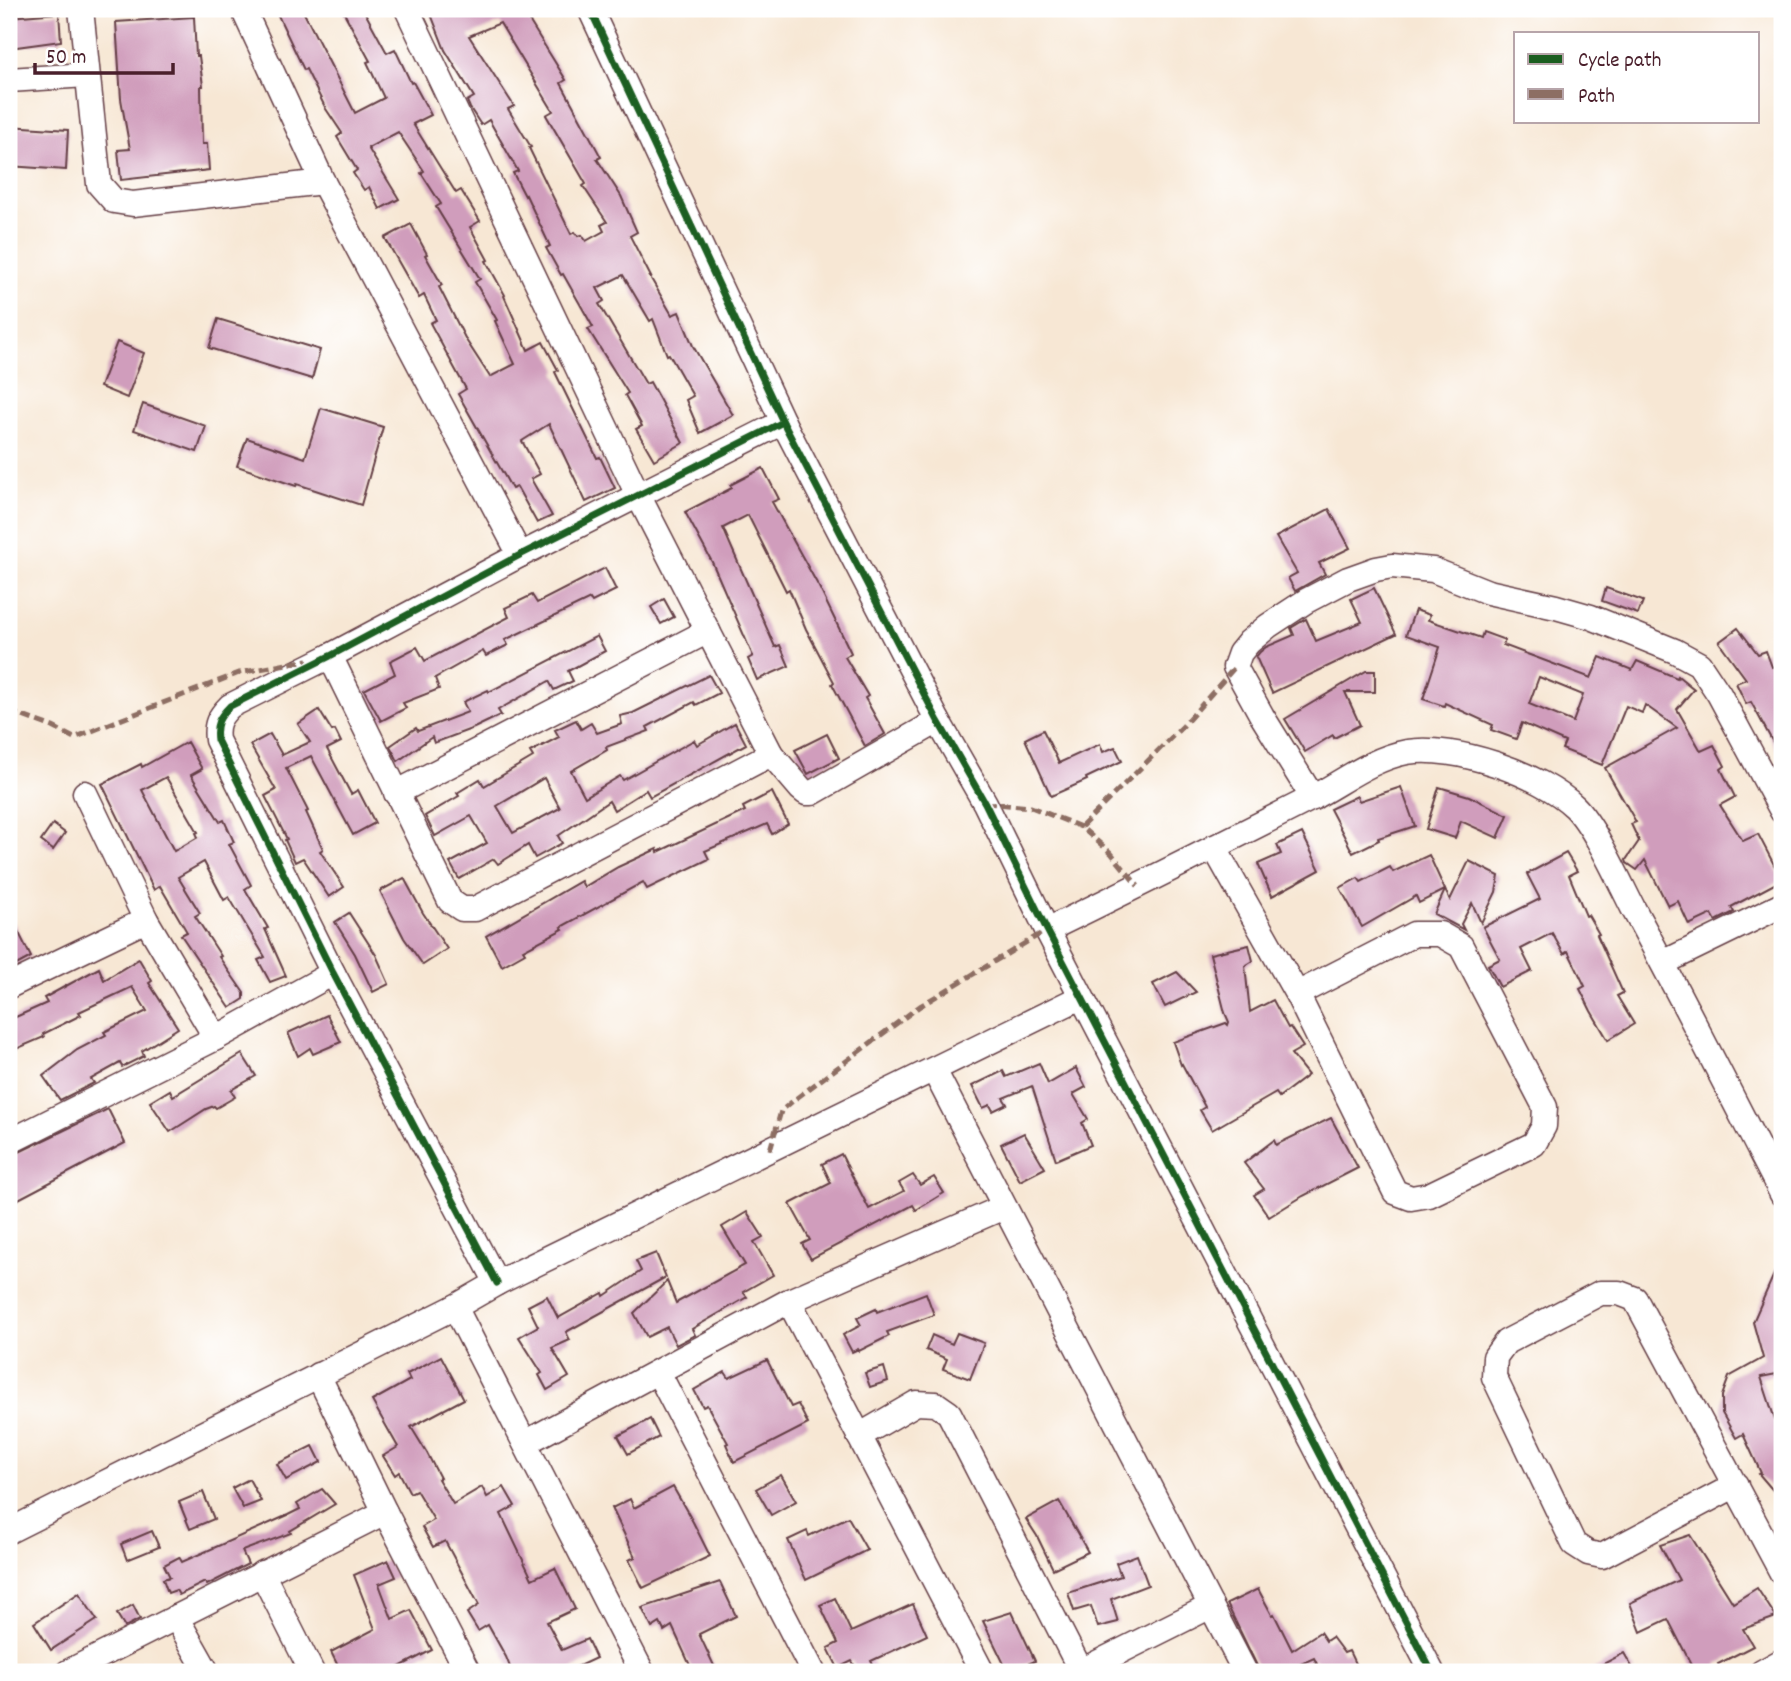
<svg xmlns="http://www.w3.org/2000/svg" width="1791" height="1681" font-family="Dekko,sans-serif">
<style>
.building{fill:#d09dbc;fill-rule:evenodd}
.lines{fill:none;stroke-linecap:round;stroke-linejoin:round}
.minor-casing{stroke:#643d44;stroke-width:27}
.minor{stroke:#fff;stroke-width:24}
.quiet{stroke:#8d6e63;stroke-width:5;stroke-dasharray:10 5;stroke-linecap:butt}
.cycleway-casing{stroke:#fff;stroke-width:11}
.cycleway{stroke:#1b5e20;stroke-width:7}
</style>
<rect width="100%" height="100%" fill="#fff"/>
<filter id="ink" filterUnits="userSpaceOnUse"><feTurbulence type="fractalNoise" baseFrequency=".0143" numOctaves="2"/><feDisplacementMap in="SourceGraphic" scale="14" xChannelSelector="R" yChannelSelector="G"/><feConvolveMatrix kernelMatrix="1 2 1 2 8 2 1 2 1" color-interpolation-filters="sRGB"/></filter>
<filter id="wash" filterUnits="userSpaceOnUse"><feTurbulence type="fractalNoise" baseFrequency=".00686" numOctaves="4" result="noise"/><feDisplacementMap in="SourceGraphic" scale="28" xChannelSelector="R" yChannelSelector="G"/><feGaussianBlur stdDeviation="1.57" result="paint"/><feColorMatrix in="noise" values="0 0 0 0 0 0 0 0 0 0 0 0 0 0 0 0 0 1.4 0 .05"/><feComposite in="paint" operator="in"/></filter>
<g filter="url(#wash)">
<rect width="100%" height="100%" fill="#f7e7d4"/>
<g id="blocks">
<g class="building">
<path d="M275,9H302L355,113L384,98L367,62L370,61L342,9H363L387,53L395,49L411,83L413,82L431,115L413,124L456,193L461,190L480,221L470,227L488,260L486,261L505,295L504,296L528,350L543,342L558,370L555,372L597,458L600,457L615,488L586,502L549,424L522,441L540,474L531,479L552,516L537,523L517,487L512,489L458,394L466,389L430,323L436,320L424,295L419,298L385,238L411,224L427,254L425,255L442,285L439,287L466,340L490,377L515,364L495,321L497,320L475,282L480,279L436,207L441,204L421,173L424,171L398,132L368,148L399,199L380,209L369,187L364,190L353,173L357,170L337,137L342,133L326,109L306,69L304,70Z"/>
<path d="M429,9H535L525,14L566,80L561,83L601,157L597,159L621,196L637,232L630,236L651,277H650L672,315L679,312L693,346L733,415L700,433L686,400L693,396L669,354L667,355L653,319L650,321L623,275L597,288L604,301L599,304L646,384L650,382L683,443L654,460L636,429L642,426L625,395L628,393L588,329L593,327L563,274L561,275L546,248L550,246L526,195L525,196L513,173L518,171L489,120L481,125L470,108L467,101L474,97L445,50ZM500,23L553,111L546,115L586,184L583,186L607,222L601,225L604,231L586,241L582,235L578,236L575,232L571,234L529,148L531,147L508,109L514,106L469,36Z"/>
<path d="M59,13L61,41L9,48V17Z"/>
<path d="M194,17L196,56H199L203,86H201L202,144H207L209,170L121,180L118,150L130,149L121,99L116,22Z"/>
<path d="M9,126L68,130L66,170L9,166Z"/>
<path d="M218,319L320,350L312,379L209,348Z"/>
<path d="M117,342L144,353L127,398L100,387Z"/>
<path d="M143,404L206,426L197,452L134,430Z"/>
<path d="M321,408L383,427L361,505L297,484L296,486L237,466L247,438L305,458Z"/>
<path d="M763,468L779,499L772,502L819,587L851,653L845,657L868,696L865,698L885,734L865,746L832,684L834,682L806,629L789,589L786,591L748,515L723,528L775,647L780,645L789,666L757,680L748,659L753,656L712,562L685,512L732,488L730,485Z"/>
<path d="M1329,509L1350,548L1319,563L1325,574L1295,591L1288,578L1297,573L1276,537Z"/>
<path d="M605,568L616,590L592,602L590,599L505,640L508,645L486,656L483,651L435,678L439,689L403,703L406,708L381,721L364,690L395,674L390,661L417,647L425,661L509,617L505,608L532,595L537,603Z"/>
<path d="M1374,588L1396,634L1272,693L1256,657L1260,652L1266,647L1294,635L1291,628L1306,619L1316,641L1362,622L1351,599Z"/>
<path d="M1606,588L1643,601L1638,614L1602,601Z"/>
<path d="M664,599L674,617L661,624L651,607Z"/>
<path d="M1415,610L1430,615L1428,620L1481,638L1483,632L1505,640L1503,645L1591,678L1600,657L1632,670L1637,661L1677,678L1678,676L1694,689L1677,709L1701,751L1714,745L1725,766L1721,769L1735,797L1720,805L1743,841L1758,834L1782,880L1731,907L1734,912L1716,921L1712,914L1689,925L1678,901L1668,906L1645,860L1637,870L1627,863L1626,860L1639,841L1631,824L1636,822L1605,768L1677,728L1645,705L1642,713L1626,706L1602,765L1562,749L1565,742L1522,723L1516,739L1491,730L1493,725L1445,703L1444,706L1423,699L1440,647L1406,635ZM1539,677L1583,695L1573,722L1529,704Z"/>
<path d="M1738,628L1758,654L1766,651L1772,667L1778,665L1782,675V759L1751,702L1746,704L1736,683L1746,679L1719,642Z"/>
<path d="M597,636L605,651L568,671L573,681L554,690L549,681L498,710L501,715L474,728L434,743L432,737L398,761L390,746L416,728L418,731L468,712L463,702L488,690L489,692Z"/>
<path d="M1366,671H1375V692H1345L1360,725L1334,738L1333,735L1305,752L1285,719Z"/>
<path d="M709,675L719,693L696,705L694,702L647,727L649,731L606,747L607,750L571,771L585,797L620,776L623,780L694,740L697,745L735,723L746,744L650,797L646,790L614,810L609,801L558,836L562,843L535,858L528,845L498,864L494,859L459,879L450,863L487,843L471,816L435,836L425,816L459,796L457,793L480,779L484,786L533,757L530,752L559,737L555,730L576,720L581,729L591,723L597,733L622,724L620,716L633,713ZM544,778L560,808L513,833L497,806Z"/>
<path d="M319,710L332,731L335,730L341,742L327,749L351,794L358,790L375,823L353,835L311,756L286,768L308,811L306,812L323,849L320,851L344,887L329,897L303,858L295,862L285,840L287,839L265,796L276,790L250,745L270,734L282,755L310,742L298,724Z"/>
<path d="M1043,730L1059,763L1100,744L1103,752L1115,747L1122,761L1086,778L1087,780L1051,796L1025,739Z"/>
<path d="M827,734L839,758L808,774L795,750Z"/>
<path d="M187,742L202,769L191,775L220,822L224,820L234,842L229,844L251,885L245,889L268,928L265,929L286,976L270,982L258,960L265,957L229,897L224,900L204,862L178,877L200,913L195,916L221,956L219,957L244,993V999L230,1008L181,935L187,932L160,886L154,890L102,784L141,764L142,767ZM166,777L198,832L196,833L198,837L174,851L142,790Z"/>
<path d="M1401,787L1415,826L1378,838L1379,840L1353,853L1330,809L1357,796L1359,801Z"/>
<path d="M1439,787L1469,796L1508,815L1498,838L1461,821L1455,838L1426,829Z"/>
<path d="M772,792L788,824L772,834L767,824L705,851L709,859L647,889L643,882L561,927L563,929L523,950L525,953L502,966L486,936L581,881L584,887L618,867L657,849L658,852L745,811L743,807Z"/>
<path d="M53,824L65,833L53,850L41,841Z"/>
<path d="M1302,833L1320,870L1272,896L1258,864L1281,854L1277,845Z"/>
<path d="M1566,853L1577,871L1569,875L1586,916L1588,915L1599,934L1597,935L1623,993L1617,996L1634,1024L1608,1040L1591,1011L1580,989L1585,986L1568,951L1564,954L1552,933L1521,949L1532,971L1500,987L1488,965L1500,959L1483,927L1540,899L1527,874Z"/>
<path d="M1429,855L1445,890L1419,903L1416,896L1362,927L1340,888L1358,878L1361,882L1390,867L1393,872Z"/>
<path d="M1469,861L1499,876L1496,892L1481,923L1472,903L1461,924L1464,930L1434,914L1445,890L1450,900Z"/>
<path d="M404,878L423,913L447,949L423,965L404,938L380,891Z"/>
<path d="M9,913L31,957L9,969Z"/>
<path d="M349,913L376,955L389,984L373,992L355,954L335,922Z"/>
<path d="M1249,945L1253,961L1245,966L1250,1012L1273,1000L1288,1028L1290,1027L1303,1047L1291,1054L1308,1075L1279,1097L1276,1093L1212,1130L1200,1110L1205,1107L1182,1064L1181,1065L1173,1042L1226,1023L1228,1025L1229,1022L1225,1013L1210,954Z"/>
<path d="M139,959L152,981L149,983L178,1028L142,1051L144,1056L122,1067L120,1063L91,1079L94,1083L60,1100L43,1076L77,1050L106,1035L104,1032L147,1011L132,987L79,1012L81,1015L43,1034L44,1037L9,1052V1020L47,1003L44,998L99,968L104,980Z"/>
<path d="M1177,972L1196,992L1165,1007L1153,984Z"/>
<path d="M327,1015L341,1042L313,1054L310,1048L298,1056L288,1033Z"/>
<path d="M242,1054L256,1076L231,1090L235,1097L216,1108L214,1106L206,1109L170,1132L150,1102L170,1090L173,1096Z"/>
<path d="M1039,1063L1048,1084L1076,1068L1086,1087L1073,1094L1088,1119L1082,1123L1091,1145L1056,1160L1032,1086L1003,1098L1007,1104L993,1111L990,1105L983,1108L972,1086L1003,1071L1006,1077Z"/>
<path d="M108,1109L125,1143L9,1204V1157Z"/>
<path d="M1331,1118L1358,1168L1303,1196L1269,1217L1254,1195L1264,1189L1244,1163L1274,1140L1276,1145Z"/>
<path d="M1024,1133L1045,1168L1020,1181L1001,1144Z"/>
<path d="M841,1154L869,1209L904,1191L899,1183L913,1175L920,1185L934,1177L944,1193L916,1210L913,1205L811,1259L802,1244L810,1240L790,1204L831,1183L822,1164Z"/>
<path d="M747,1212L763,1237L754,1242L773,1275L743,1292L747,1297L692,1329L695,1335L676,1345L667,1327L647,1337L634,1313L667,1281L676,1303L745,1265L722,1227Z"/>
<path d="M656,1253L666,1277L566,1332L570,1340L552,1348L569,1377L547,1390L539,1375L542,1373L519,1337L538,1326L528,1306L547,1296L558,1318L603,1293L604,1296L641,1271L636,1261Z"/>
<path d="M1782,1256V1373L1761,1377L1777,1426L1782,1424V1501L1759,1474L1761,1473L1743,1434L1736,1438L1722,1413V1396L1729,1377L1763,1358L1753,1322Z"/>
<path d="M926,1293L934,1315L887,1332L889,1336L859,1351L858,1349L852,1352L843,1335L861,1325L857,1318L876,1309L877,1312Z"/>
<path d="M957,1333L984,1343L970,1379L943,1369L947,1359L926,1350L932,1335L952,1344Z"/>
<path d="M441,1356L464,1399L411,1427L427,1453L440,1478L438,1479L453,1504L482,1487L487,1497L504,1487L515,1506L501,1514L532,1579L555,1568L575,1609L547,1622L562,1650L587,1639L596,1658L566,1672H512L506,1657L488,1625L478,1631L467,1613L479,1605L445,1541L433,1547L422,1527L434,1520L416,1490L410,1493L399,1472L395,1475L383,1456L398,1447L372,1401L410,1380L407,1374Z"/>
<path d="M767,1360L791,1407L798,1404L808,1424L734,1462L726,1444L728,1443L707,1405L703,1407L694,1390L725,1372L729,1378Z"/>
<path d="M884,1367L888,1381L870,1387L865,1373Z"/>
<path d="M650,1419L659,1437L628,1454L618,1436Z"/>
<path d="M313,1446L321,1462L286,1480L277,1464Z"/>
<path d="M781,1475L796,1501L771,1515L756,1489Z"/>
<path d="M249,1479L261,1501L243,1508L232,1488Z"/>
<path d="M673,1487L693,1522L710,1556L643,1588L629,1560L635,1557L612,1508L630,1499L634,1508Z"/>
<path d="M322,1489L335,1504L290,1531L291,1533L242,1551L248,1564L207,1585L205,1582L179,1595L176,1590L168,1593L163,1579L170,1577L164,1565L179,1557L182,1562L288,1515L300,1509L297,1504Z"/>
<path d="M203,1492L214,1519L190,1529L179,1502Z"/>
<path d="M1059,1501L1088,1552L1053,1569L1037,1536L1026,1519Z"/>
<path d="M848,1517L867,1550L806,1580L788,1540L807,1531L809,1536Z"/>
<path d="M152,1531L159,1547L127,1560L121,1544Z"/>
<path d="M1690,1535L1733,1603L1757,1588L1776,1617L1743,1629L1753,1646L1718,1664L1719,1666L1710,1672H1695L1668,1619L1641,1632L1630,1603L1679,1580L1660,1545Z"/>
<path d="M1137,1555L1148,1585L1111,1599L1118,1622L1098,1627L1091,1606L1074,1611L1068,1593L1121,1576L1116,1563Z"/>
<path d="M388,1560L396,1577L379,1584L392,1619L411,1610L432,1650L390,1672H341L331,1652L375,1629L354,1575Z"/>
<path d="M720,1582L736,1616L699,1634L717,1672H693L672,1626L664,1631L660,1623L652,1628L642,1608Z"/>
<path d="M1258,1589L1272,1615L1274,1614L1292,1650L1320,1632L1326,1641L1332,1637L1344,1653L1349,1651L1359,1672H1321L1314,1658L1283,1672H1260L1227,1604Z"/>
<path d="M79,1593L97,1620L51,1650L34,1623Z"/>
<path d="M835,1598L851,1632L913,1604L927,1635L871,1661L877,1672H858L852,1661L838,1668L828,1648L838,1643L820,1605Z"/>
<path d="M133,1605L140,1619L125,1627L117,1614Z"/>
<path d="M1012,1612L1035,1661L1008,1672L983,1621Z"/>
<path d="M1624,1653L1635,1672H1588Z"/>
</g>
</g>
</g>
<g filter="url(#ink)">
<use href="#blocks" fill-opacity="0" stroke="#643d44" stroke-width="2"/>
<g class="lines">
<defs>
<g id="minor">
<path d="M81,9L99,184L114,201L133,204L323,182"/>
<path d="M243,9L323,182L520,555"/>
<path d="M407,9L638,495L771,754L801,789L806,793H812L938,721"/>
<path d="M590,9L783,422L938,721L985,803L1047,930L1432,1672"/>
<path d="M9,80L87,75"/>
<path d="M330,656L450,901L462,909H475L771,754"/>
<path d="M85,793L146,920L216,1038"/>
<path d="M396,793L708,631"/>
<path d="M1313,798L1262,716L1235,667L1240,653L1249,642L1268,626L1306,601L1348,579L1376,569L1392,566L1433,570L1488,592L1556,607L1591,617L1675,651L1699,664L1719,694L1782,811"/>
<path d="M1214,847L1297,994L1395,1192L1411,1198L1429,1195L1534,1144L1544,1126L1545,1107L1461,946L1440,934H1414L1297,994"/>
<path d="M1047,930C1134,888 1221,844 1308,800C1340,784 1370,759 1407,752C1454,744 1541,774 1575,807C1595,827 1619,881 1633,908C1684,1002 1733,1099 1782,1194"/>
<path d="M1663,963L1782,905"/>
<path d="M9,986L146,920"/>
<path d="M934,1070L1245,1672"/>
<path d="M9,1142L216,1038L333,973"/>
<path d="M497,1283L333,973L217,740C215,724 219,717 230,706L330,656L520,555L783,422"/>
<path d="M789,1301L982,1672"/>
<path d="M455,1307L642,1672"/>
<path d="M658,1372L813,1672"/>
<path d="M318,1375L385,1512L468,1672"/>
<path d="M859,1436L916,1403L936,1404L949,1413L1081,1671"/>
<path d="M525,1443L789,1301L1004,1207"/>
<path d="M1736,1485L1602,1556L1588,1553L1574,1544L1494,1377L1495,1357L1506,1342L1600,1293H1619L1635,1299L1782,1573"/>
<path d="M9,1531L455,1307L497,1283L1081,997"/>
<path d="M262,1573L312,1672"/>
<path d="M176,1617L207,1672"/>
<path d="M68,1672L385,1512"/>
<path d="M1079,1672L1211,1606"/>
<path d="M1762,1672L1782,1661"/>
</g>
</defs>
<use href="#minor" class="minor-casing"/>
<use href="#minor" class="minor"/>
<g class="quiet">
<path d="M9,711L53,727L74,738L239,673L308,660"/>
<path d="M985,803L1031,807L1081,827L1111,853L1138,886"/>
<path d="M1081,827L1183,726L1235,667"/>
<path d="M770,1150L781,1111L794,1100L920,1006L1047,930"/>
</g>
<defs>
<g id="cycleway">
<path d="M590,9L783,422L938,721L985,803L1047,930L1432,1672"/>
<path d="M497,1283L333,973L217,740C215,724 219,717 230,706L330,656L520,555L783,422"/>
</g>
</defs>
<use href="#cycleway" class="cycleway-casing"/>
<use href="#cycleway" class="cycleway"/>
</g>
</g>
<rect width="1791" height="1681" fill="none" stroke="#fff" stroke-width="35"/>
<rect x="1514" y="32" width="245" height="91" fill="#ffffff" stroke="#b7a5aa" stroke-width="2"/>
<rect x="1528" y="54" width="35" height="10" fill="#1b5e20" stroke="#b7a5aa" stroke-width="2"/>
<text x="1578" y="66" font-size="21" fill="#4a1f2b">Cycle path</text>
<rect x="1528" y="89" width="35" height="10" fill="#8d6e63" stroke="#b7a5aa" stroke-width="2"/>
<text x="1578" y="102" font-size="21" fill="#4a1f2b">Path</text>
<path d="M35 63v10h138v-10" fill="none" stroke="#4a1f2b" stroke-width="3.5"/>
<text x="46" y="63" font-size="21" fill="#4a1f2b" stroke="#ffffff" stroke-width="5" paint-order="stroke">50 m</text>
</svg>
